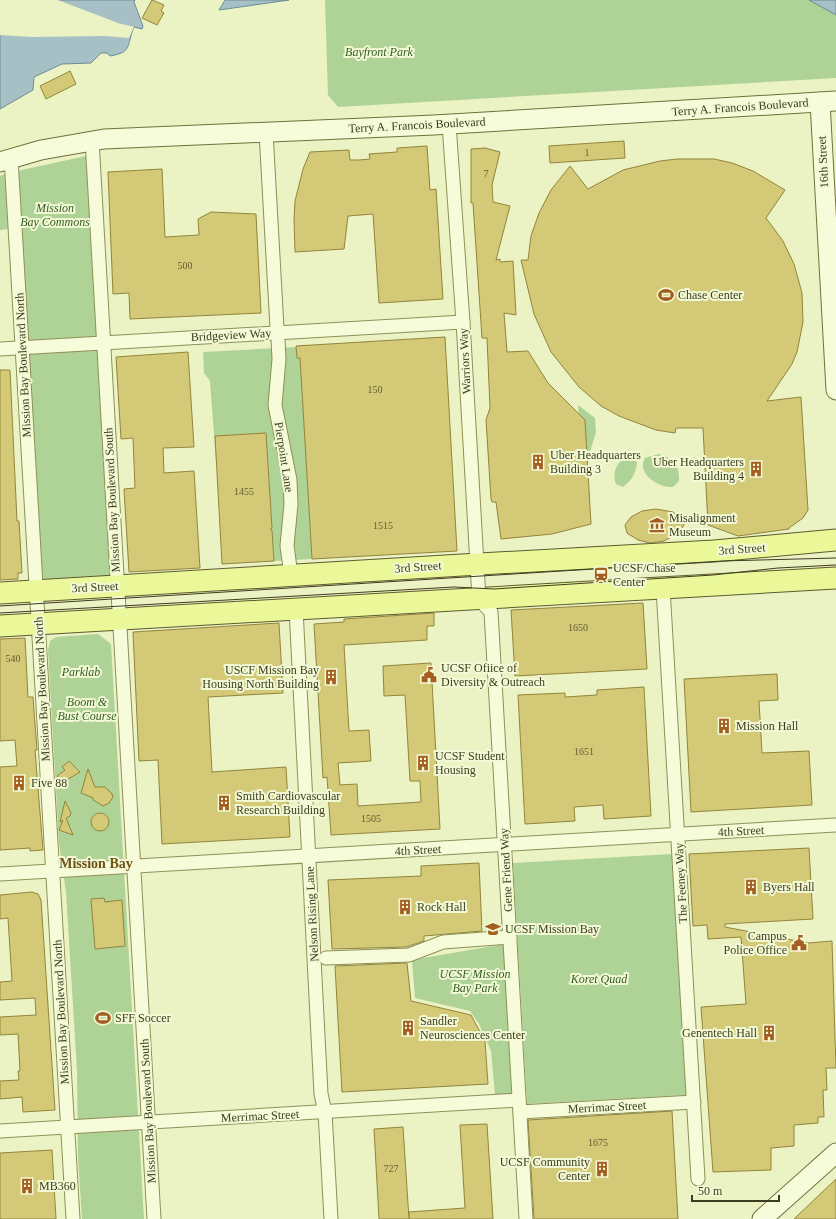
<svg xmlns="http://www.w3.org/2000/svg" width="836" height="1219" font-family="Georgia,serif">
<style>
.green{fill:#afd297}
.water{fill:#a6c0c5;stroke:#6c8c95}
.pier{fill:#ebf2c4}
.building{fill:#d4c976;stroke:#91853b}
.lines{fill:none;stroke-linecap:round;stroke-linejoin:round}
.street-casing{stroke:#8f8f58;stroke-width:15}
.secondary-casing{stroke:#71703b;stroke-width:21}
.primary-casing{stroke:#5d5a2d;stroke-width:23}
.street{stroke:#f6fcd9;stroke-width:13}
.secondary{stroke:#f6fcd9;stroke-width:19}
.primary{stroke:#eaf899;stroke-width:21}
.tram{stroke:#3e3c1e;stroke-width:1}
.labels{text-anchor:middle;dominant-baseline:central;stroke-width:4;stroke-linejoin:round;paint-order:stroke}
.number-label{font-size:10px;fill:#645f34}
.park-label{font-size:12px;font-style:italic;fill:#335c22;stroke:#f2f9d5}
.street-label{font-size:12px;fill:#3e3c1e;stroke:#f2f9d5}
.poi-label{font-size:12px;fill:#3e3c1e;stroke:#f2f9d5;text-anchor:start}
.quarter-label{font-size:14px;font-weight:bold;fill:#6f5319;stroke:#f2f9d5}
</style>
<rect width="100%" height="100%" fill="#ebf2c4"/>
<g class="green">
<path d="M325,0H811L836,13V78L338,107L328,95Z"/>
<path d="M86,156L111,580L42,584L17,171Z"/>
<path d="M5,174L8,229L0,230V176Z"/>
<path d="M296,347L297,358H300L312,559L274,561L268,458L216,461L210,381L204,373L203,352Z"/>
<path d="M578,405L595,418L596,432L589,455L581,459Z"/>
<path d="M659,454C673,458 680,466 679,481L673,487C659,488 636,474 645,458Z"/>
<path d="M625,457H632L637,462C636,473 632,480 623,487L616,484C612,473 616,464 625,457Z"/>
<path d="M98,634L111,644L144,1219H82L78,1158L77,1071L66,892L59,843L48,650L50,641L56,637Z"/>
<path d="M672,854L686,1095L527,1104L513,863Z"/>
<path d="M504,944L512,1094L495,1095L491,1051L479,1024L470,1011L415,998L412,960Z"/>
</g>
<g class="water">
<path d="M0,0H135L134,2L143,26L142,29L134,27C126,46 133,52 110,56L107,53H101L91,63L62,64L34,77L33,90L0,109Z"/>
<path d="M225,0H289L219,10Z"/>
<path d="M809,0H836V15Z"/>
</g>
<path class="pier" d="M0,0H58L118,23L134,27L129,38L105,36L32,37L0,35Z"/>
<g class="building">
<path d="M152,0L164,5L161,11L164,13L157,25L142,18Z"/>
<path d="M70,71L76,84L46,99L40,86Z"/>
<path d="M624,141L625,158L550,163L549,146Z"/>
<path d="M427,146L430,190L436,189L443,299L379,303L373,214L348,216L344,249L295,252L294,219L295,201L303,169L310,152L349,150L350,160H359L370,159L369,154L397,152V148Z"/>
<path d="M485,148L500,152L492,185L493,202L510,206L496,260L500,259V262L513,261L516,315L504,313L507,352L528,351L548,383L585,420L591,524L552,534L501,539L496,502H492L491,499L486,420L490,408L487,338H482L473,203H471V149Z"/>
<path d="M677,159H714L732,163L753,171L785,190L766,218L783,241L794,264L802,293L803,322L797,352L792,364L767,401L801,397L808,510L803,518L789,528V529L738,536L708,525L703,428H676L675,433L656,430L619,416L601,406L579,387L551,352L534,314L521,260H528L531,236L539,213L551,190L570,166L588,189L623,170L660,161Z"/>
<path d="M162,169L165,237L199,235L198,219L211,212L256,214L261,313L130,319L129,293L113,294L108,172Z"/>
<path d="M445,337L457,551L312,559L300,358H297L296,346Z"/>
<path d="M188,352L194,447L163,448L164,473L194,471L200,568L129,572L124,489L135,488L133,438L121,439L116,357Z"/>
<path d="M0,370H10L17,521H19L22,573H18V579L0,580Z"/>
<path d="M266,433L272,528L270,529L272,530L274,561L222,564L215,436Z"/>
<path d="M656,509L673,512L680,517L684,525L679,533L664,541L650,543L638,540L627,533L625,525L631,517L642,511Z"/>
<path d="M643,603L647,669L515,676L511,610Z"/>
<path d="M434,613V626H427V640L344,645L349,731L369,730L371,761L338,763L340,785L357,784L358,806L421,802L420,781H410L405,695L384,696L383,666L431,663L440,829L331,835L327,777L323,778L314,624L344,622V619Z"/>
<path d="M279,623L283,693L208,697L212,772L286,767L290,837L162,844L158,760L139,761L133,632Z"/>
<path d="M25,638L28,697H33L37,750H35L43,850L30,851V848L0,850V767L17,766L15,740L0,741V639Z"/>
<path d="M777,674L778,700L759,701L762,753L809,751L812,805L691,812L684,679Z"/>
<path d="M644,687L651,816L604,819L603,805L574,807L575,821L525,824L518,695L565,693V697L597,695V690Z"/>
<path d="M69,761L80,772L63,782L57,780L58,775L65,770L62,767Z"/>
<path d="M88,769L95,787H105L112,794L113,797L109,803L103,806L93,800V798L81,793Z"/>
<path d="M65,801L71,813L70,816L66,818L73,835L59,830L63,820L60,822Z"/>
<circle cx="100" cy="822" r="9"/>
<path d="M809,848L813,919L725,924V927L808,943L832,941L836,1068H826L827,1090H823L824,1117H818V1123L794,1125V1146L771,1148V1170L713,1172L701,1007L746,1004L741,937L708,939L707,925L693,926L689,854Z"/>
<path d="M479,863L482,931L424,936V941L406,947L332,949L328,880L421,876V866Z"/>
<path d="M32,892L38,894L41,900L55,1110L23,1112L22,1097L0,1099V1081L19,1080L18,1071H20L18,1034L0,1035V1017L36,1015L35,998L0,1000V982L12,981L8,918L0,919V895Z"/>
<path d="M104,898L105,902L122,900L125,946L95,949L91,899Z"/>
<path d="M407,963L411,1001L471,1015L485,1041L488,1084L342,1092L335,966Z"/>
<path d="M672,1111L678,1219H534L528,1120Z"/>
<path d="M487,1124L493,1219H409V1212L465,1208L460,1125Z"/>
<path d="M403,1127L409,1219H379L374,1129Z"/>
<path d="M52,1150L56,1219H0V1153Z"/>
<path d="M836,1179V1219H794Z"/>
</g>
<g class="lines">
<defs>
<g id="street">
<path d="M449,124L463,322L479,599L491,612L526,1219"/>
<path d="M266,132L277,328"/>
<path d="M92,140L154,1219"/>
<path d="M11,158L73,1219"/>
<path d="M278,339L279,359L275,405L290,480L291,504L287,546L291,575"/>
<path d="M0,349L463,322"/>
<path d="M663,588L698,1179"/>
<path d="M296,609L321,1094L325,1112L331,1219"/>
<path d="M0,874L836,825"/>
<path d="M326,958L409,955L443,942L510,937"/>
<path d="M520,1112L694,1102"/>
<path d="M0,1131L519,1100"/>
</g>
<g id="secondary">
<path d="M820,102L836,390"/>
<path d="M0,162L41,150L104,139L434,125L836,101"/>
<path d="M762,1219L836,1153"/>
</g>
<g id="primary">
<path d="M0,593L462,565L714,551L836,540"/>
<path d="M0,626L836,578"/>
</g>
</defs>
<use href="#street" class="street-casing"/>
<use href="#secondary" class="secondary-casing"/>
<use href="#primary" class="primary-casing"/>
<use href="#street" class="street"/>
<use href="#secondary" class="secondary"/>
<use href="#primary" class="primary"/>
<g class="tram">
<path d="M0,606L722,561L836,558"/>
<path d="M0,613L454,587L494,589L713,575L778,568L836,565"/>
</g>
</g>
<defs>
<symbol id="stadium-bare" viewBox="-9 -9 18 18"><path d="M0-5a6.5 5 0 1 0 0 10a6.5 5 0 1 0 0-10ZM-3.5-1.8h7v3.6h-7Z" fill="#a55e22" stroke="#f2f9d5" stroke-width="2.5" paint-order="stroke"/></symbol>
<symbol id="building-bare" viewBox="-9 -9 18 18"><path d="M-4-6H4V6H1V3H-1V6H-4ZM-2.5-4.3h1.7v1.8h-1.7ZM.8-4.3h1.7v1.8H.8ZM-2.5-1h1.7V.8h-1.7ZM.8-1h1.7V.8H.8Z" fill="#a55e22" stroke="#f2f9d5" stroke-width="2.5" paint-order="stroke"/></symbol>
<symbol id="museum-bare" viewBox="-9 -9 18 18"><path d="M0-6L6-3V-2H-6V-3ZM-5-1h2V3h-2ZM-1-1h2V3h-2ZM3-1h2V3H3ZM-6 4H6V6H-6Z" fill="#a55e22" stroke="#f2f9d5" stroke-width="2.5" paint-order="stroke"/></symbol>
<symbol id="station-bare" viewBox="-9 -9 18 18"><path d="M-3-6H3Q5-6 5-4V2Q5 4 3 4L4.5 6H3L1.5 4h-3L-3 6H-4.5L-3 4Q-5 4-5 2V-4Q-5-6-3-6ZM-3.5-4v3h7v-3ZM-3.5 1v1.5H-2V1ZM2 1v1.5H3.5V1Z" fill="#a55e22" stroke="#f2f9d5" stroke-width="2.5" paint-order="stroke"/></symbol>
<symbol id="civic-bare" viewBox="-9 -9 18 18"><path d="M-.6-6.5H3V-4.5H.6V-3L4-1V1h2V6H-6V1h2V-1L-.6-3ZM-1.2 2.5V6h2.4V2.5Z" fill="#a55e22" stroke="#f2f9d5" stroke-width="2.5" paint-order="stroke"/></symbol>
<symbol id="university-bare" viewBox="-9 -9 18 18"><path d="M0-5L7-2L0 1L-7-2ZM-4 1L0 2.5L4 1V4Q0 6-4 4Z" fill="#a55e22" stroke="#f2f9d5" stroke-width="2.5" paint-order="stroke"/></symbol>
</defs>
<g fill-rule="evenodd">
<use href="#stadium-bare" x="655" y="284" width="22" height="22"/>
<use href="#building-bare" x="527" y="451" width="22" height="22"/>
<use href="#building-bare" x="745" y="458" width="22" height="22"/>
<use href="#museum-bare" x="646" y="514" width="22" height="22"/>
<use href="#station-bare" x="590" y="564" width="22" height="22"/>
<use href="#civic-bare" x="418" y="664" width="22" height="22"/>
<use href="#building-bare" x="320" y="666" width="22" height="22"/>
<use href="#building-bare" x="713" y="715" width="22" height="22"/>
<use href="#building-bare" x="412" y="752" width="22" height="22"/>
<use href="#building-bare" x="8" y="772" width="22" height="22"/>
<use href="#building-bare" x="213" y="792" width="22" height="22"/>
<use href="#building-bare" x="740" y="876" width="22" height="22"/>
<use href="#building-bare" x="394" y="896" width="22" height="22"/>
<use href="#university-bare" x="482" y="918" width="22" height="22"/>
<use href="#civic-bare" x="788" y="932" width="22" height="22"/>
<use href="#stadium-bare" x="92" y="1007" width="22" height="22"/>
<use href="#building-bare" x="397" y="1017" width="22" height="22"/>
<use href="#building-bare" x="758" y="1022" width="22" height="22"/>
<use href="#building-bare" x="591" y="1158" width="22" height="22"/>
<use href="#building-bare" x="16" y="1175" width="22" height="22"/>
</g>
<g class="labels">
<g class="number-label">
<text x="587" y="152">1</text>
<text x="486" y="173">7</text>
<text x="185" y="265">500</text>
<text x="375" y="389">150</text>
<text x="244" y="491">1455</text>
<text x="383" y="525">1515</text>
<text x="578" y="627">1650</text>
<text x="13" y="658">540</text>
<text x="584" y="751">1651</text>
<text x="371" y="818">1505</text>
<text x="598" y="1142">1675</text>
<text x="391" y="1168">727</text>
</g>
<g class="park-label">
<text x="379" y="52">Bayfront Park</text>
<text x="55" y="208">Mission<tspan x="55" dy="14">Bay Commons</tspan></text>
<text x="81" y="672">Parklab</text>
<text x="87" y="702">Boom &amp;<tspan x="87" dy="14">Bust Course</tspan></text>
<text x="475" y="974">UCSF Mission<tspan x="475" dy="14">Bay Park</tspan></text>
<text x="599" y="979">Koret Quad</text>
</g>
<g class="street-label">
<text transform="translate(740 107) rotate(-4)">Terry A. Francois Boulevard</text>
<text transform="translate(417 125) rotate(-3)">Terry A. Francois Boulevard</text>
<text transform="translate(823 162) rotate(-93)">16th Street</text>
<text transform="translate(231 335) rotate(-3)">Bridgeview Way</text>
<text transform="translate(465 361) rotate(-93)">Warriors Way</text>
<text transform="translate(23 365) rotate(-93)">Mission Bay Boulevard North</text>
<text transform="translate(284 457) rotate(81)">Pierpoint Lane</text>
<text transform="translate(112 500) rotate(-93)">Mission Bay Boulevard South</text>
<text transform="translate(742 549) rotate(-4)">3rd Street</text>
<text transform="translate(418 567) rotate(-4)">3rd Street</text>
<text transform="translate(95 587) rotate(-3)">3rd Street</text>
<text transform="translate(42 689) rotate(-93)">Mission Bay Boulevard North</text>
<text transform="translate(741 831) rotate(-3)">4th Street</text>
<text transform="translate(418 850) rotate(-3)">4th Street</text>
<text transform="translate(506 870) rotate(-93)">Gene Friend Way</text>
<text transform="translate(681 883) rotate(-93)">The Feeney Way</text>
<text transform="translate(312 914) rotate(-93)">Nelson Rising Lane</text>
<text transform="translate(61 1012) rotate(-93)">Mission Bay Boulevard North</text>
<text transform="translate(607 1107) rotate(-3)">Merrimac Street</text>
<text transform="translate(148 1111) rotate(-93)">Mission Bay Boulevard South</text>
<text transform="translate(260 1116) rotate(-3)">Merrimac Street</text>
</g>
<g class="poi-label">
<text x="678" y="295">Chase Center</text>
<text x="550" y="455">Uber Headquarters<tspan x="550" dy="14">Building 3</tspan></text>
<text x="744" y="462" text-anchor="end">Uber Headquarters<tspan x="744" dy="14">Building 4</tspan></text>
<text x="669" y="518">Misalignment<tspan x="669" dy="14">Museum</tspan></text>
<text x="613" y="568">UCSF/Chase<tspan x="613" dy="14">Center</tspan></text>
<text x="441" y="668">UCSF Ofiice of<tspan x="441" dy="14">Diversity &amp; Outreach</tspan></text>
<text x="319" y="670" text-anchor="end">USCF Mission Bay<tspan x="319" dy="14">Housing North Building</tspan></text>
<text x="736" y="726">Mission Hall</text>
<text x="435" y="756">UCSF Student<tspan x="435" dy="14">Housing</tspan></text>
<text x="31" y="783">Five 88</text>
<text x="236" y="796">Smith Cardiovascular<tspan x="236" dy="14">Research Building</tspan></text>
<text x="763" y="887">Byers Hall</text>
<text x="417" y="907">Rock Hall</text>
<text x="505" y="929">UCSF Mission Bay</text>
<text x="787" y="936" text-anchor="end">Campus<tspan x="787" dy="14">Police Office</tspan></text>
<text x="115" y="1018">SFF Soccer</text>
<text x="420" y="1021">Sandler<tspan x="420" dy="14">Neurosciences Center</tspan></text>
<text x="757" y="1033" text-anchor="end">Genentech Hall</text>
<text x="590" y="1162" text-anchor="end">UCSF Community<tspan x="590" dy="14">Center</tspan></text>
<text x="39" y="1186">MB360</text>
</g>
<g class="quarter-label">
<text x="96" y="863">Mission Bay</text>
</g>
</g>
<path d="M692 1195v6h87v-6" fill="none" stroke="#3e3c1e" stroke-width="2"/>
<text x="698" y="1195" font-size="12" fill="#3e3c1e" stroke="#f2f9d5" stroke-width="3" paint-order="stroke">50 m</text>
</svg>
